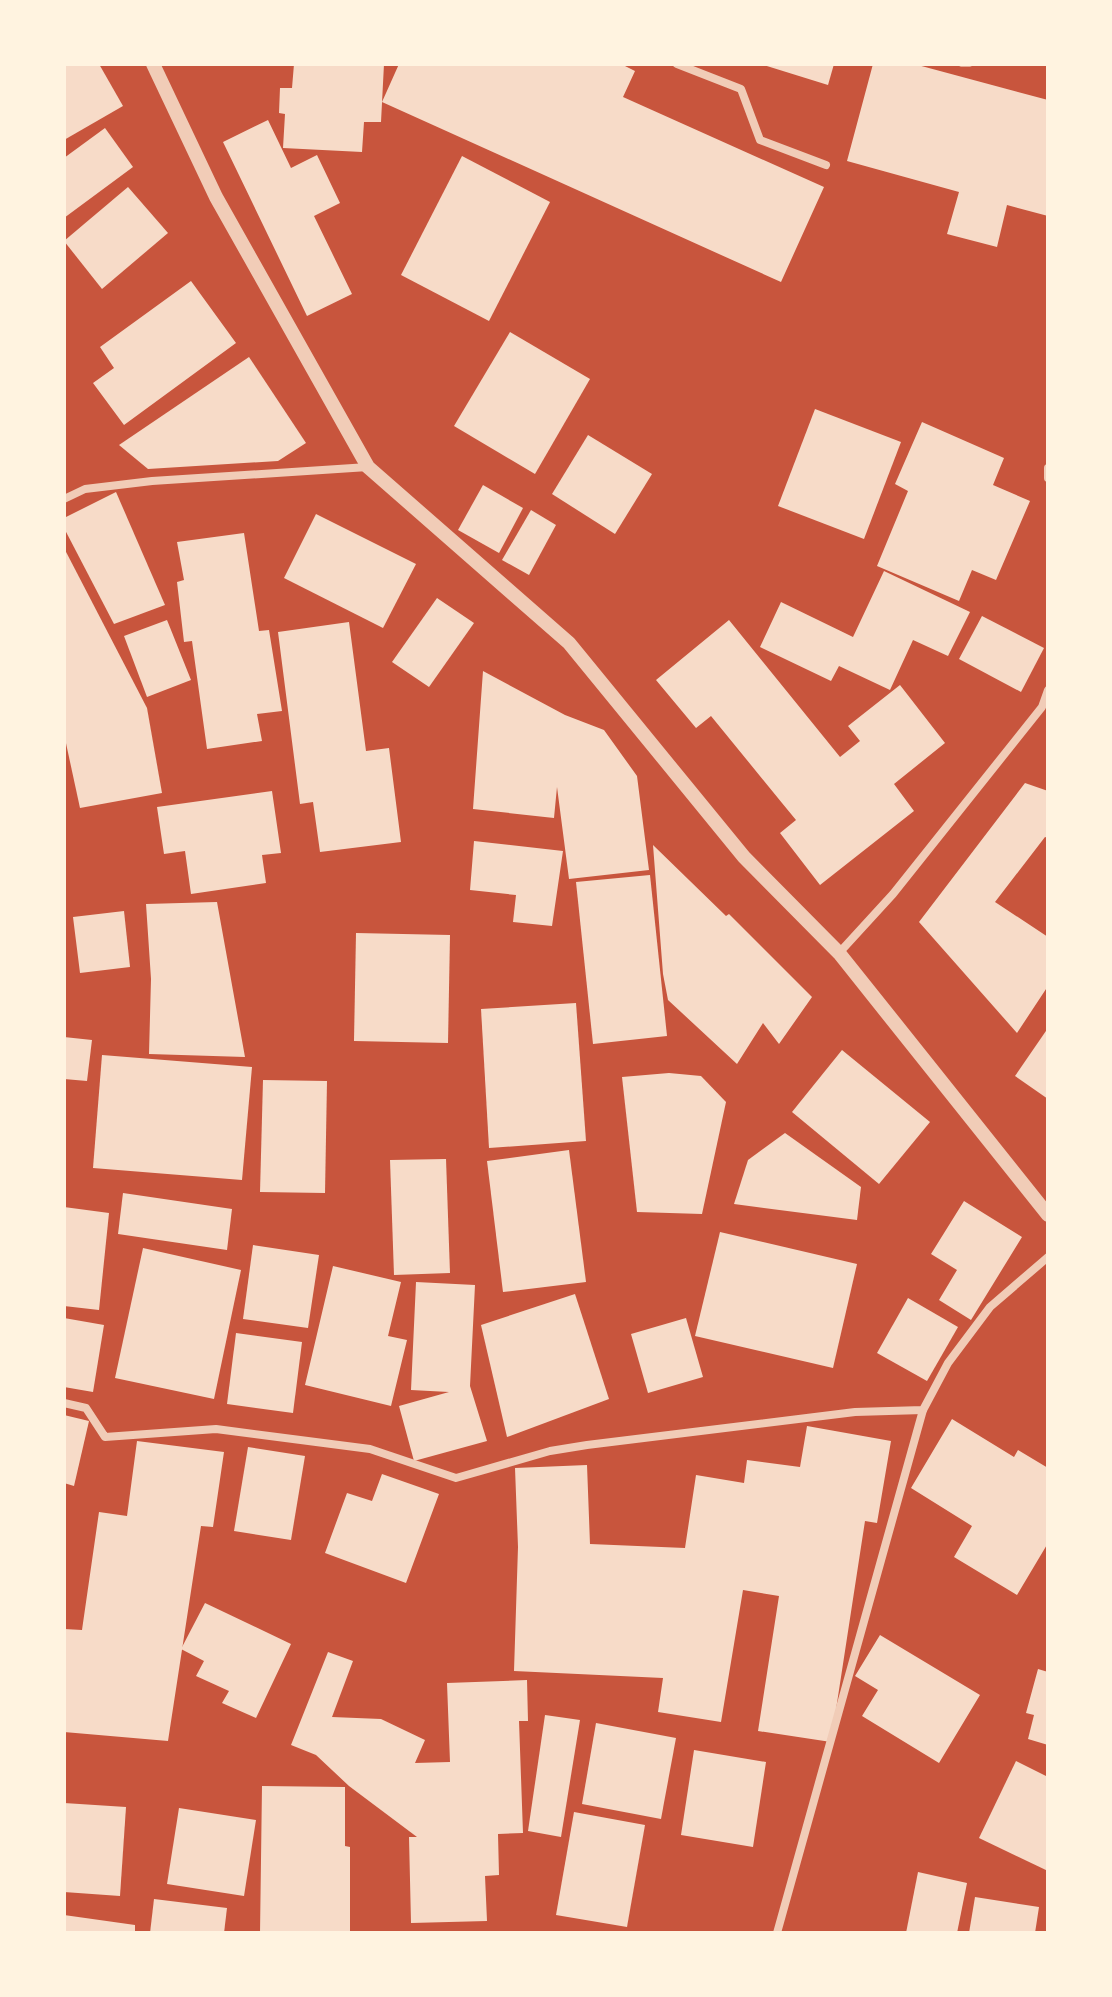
<svg xmlns="http://www.w3.org/2000/svg" width="1112" height="1997" font-family="'Work Sans',sans-serif">
<style>
.building{fill:#f7dbc8}
.lines{fill:none;stroke-linecap:round;stroke-linejoin:round}
.path{stroke:#fff3e0;stroke-width:5}
.minor{stroke:#f1ccb7;stroke-width:8}
.tertiary{stroke:#f1ccb7;stroke-width:14}
</style>
<rect width="100%" height="100%" fill="#c8553d"/>
<g class="building">
<path d="M64,64H99L123,106L64,140Z"/>
<path d="M294,64H384L381,122H364L362,152L283,148L285,114L279,113L280,88H292Z"/>
<path d="M399,64H621L635,71L623,97L824,187L781,282L382,102Z"/>
<path d="M760,64H834L828,85Z"/>
<path d="M873,64H914L1048,100V216L1007,205L997,247L947,234L959,192L847,161Z"/>
<path d="M268,120L291,168L317,155L340,203L314,216L352,294L307,316L223,142Z"/>
<path d="M105,128L133,167L64,218V158Z"/>
<path d="M462,156L550,202L489,321L401,275Z"/>
<path d="M128,187L168,233L102,289L64,241Z"/>
<path d="M191,281L236,343L124,425L93,383L114,368L100,347Z"/>
<path d="M510,332L590,379L535,474L454,426Z"/>
<path d="M249,357L306,443L278,461L148,469L119,445Z"/>
<path d="M815,409L901,442L864,539L778,506Z"/>
<path d="M922,422L1004,458L993,485L1030,501L996,580L972,570L959,601L877,566L908,491L895,484Z"/>
<path d="M588,435L652,474L615,534L552,494Z"/>
<path d="M483,485L523,508L499,553L458,530Z"/>
<path d="M116,492L165,605L114,624L64,528V518Z"/>
<path d="M531,510L556,525L529,575L502,560Z"/>
<path d="M316,514L416,564L383,628L284,578Z"/>
<path d="M244,533L259,631L269,630L282,711L257,714L262,741L207,749L192,641L184,642L177,582L184,580L177,542Z"/>
<path d="M64,548L147,708L162,793L80,808L64,734Z"/>
<path d="M884,571L970,612L948,656L913,640L890,690L839,666L831,681L760,647L781,602L853,637Z"/>
<path d="M437,598L474,623L429,687L392,662Z"/>
<path d="M982,616L1044,648L1021,692L959,659Z"/>
<path d="M167,620L191,680L147,697L124,636Z"/>
<path d="M729,620L840,757L860,741L848,726L900,685L945,743L894,784L914,811L820,885L780,833L796,820L782,803L711,716L696,728L656,680Z"/>
<path d="M349,622L366,751L389,748L401,842L320,852L313,802L300,804L278,632Z"/>
<path d="M483,671L565,715L604,730L637,776L649,870L569,879L557,787L554,818L473,809Z"/>
<path d="M1025,783L1048,791V838L1045,837L995,902L1048,937V986L1017,1033L919,922Z"/>
<path d="M272,791L281,853L262,855L266,883L191,894L185,851L164,854L157,807Z"/>
<path d="M474,841L563,851L552,926L513,922L516,895L470,890Z"/>
<path d="M653,845L726,916L729,914L812,997L779,1044L763,1023L737,1064L668,1000L663,974Z"/>
<path d="M650,875L667,1036L593,1044L576,882Z"/>
<path d="M217,902L245,1057L149,1054L151,979L146,904Z"/>
<path d="M124,911L130,967L80,973L73,917Z"/>
<path d="M356,933L450,935L448,1043L354,1041Z"/>
<path d="M576,1003L586,1141L489,1148L481,1009Z"/>
<path d="M1048,1028V1099L1015,1076Z"/>
<path d="M64,1037L92,1040L87,1081L64,1079Z"/>
<path d="M842,1050L930,1122L879,1184L792,1112Z"/>
<path d="M102,1055L252,1067L242,1180L93,1168Z"/>
<path d="M669,1073L701,1076L726,1102L702,1214L637,1212L622,1077Z"/>
<path d="M263,1080L327,1081L325,1193L260,1192Z"/>
<path d="M785,1133L861,1187L857,1220L734,1204L748,1160Z"/>
<path d="M569,1150L586,1282L503,1292L487,1161Z"/>
<path d="M446,1159L450,1273L394,1275L390,1160Z"/>
<path d="M123,1193L232,1209L227,1250L118,1234Z"/>
<path d="M964,1201L1022,1237L971,1320L939,1300L957,1270L931,1254Z"/>
<path d="M64,1207L109,1213L99,1310L64,1306Z"/>
<path d="M720,1232L857,1264L833,1368L695,1336Z"/>
<path d="M253,1245L319,1255L308,1328L243,1319Z"/>
<path d="M143,1248L241,1270L214,1399L115,1378Z"/>
<path d="M333,1266L401,1282L388,1336L407,1340L391,1406L305,1385Z"/>
<path d="M416,1282L475,1285L470,1386L487,1441L414,1461L399,1406L449,1392L411,1390Z"/>
<path d="M575,1294L609,1399L507,1437L481,1325Z"/>
<path d="M908,1298L958,1327L927,1381L877,1353Z"/>
<path d="M64,1318L104,1325L93,1392L64,1387Z"/>
<path d="M686,1318L703,1377L648,1393L631,1334Z"/>
<path d="M236,1333L302,1342L293,1413L227,1404Z"/>
<path d="M64,1415L89,1421L74,1486L64,1483Z"/>
<path d="M952,1419L1014,1457L1018,1450L1048,1468V1543L1017,1595L954,1557L972,1526L911,1488Z"/>
<path d="M807,1426L891,1441L877,1523L865,1521L831,1742L758,1731L779,1596L743,1590L721,1722L658,1712L663,1678L514,1671L518,1547L515,1468L587,1465L590,1544L685,1548L696,1475L744,1483L747,1460L800,1467Z"/>
<path d="M137,1441L224,1452L213,1527L201,1526L168,1741L64,1732V1629L82,1630L99,1512L127,1516Z"/>
<path d="M248,1447L305,1456L291,1540L234,1531Z"/>
<path d="M382,1474L439,1494L406,1583L325,1553L347,1493L372,1501Z"/>
<path d="M205,1603L291,1644L256,1718L222,1703L229,1691L196,1676L204,1661L181,1649Z"/>
<path d="M880,1635L980,1695L939,1763L862,1716L878,1690L855,1676Z"/>
<path d="M328,1652L353,1661L332,1717L381,1719L425,1740L415,1763L450,1762L447,1683L527,1680L528,1721H519L523,1833L498,1834L499,1875L485,1876L487,1921L411,1923L409,1837H417L349,1786L316,1755L291,1745Z"/>
<path d="M1038,1669L1048,1672V1745L1028,1739L1034,1715L1026,1713Z"/>
<path d="M545,1715L580,1720L561,1837L528,1831Z"/>
<path d="M596,1723L676,1738L661,1819L582,1804Z"/>
<path d="M694,1750L766,1762L753,1847L681,1835Z"/>
<path d="M1016,1761L1048,1777V1871L979,1838Z"/>
<path d="M262,1786L345,1787V1846L350,1847V1933H260Z"/>
<path d="M64,1803L126,1807L120,1896L64,1892Z"/>
<path d="M179,1808L256,1820L244,1896L167,1884Z"/>
<path d="M574,1812L645,1825L627,1927L556,1915Z"/>
<path d="M918,1872L967,1883L957,1933H906Z"/>
<path d="M975,1897L1039,1907L1035,1933H969Z"/>
<path d="M154,1899L227,1908L224,1933H150Z"/>
<path d="M64,1915L135,1925V1933H64Z"/>
</g>
<g class="lines">
<path class="path" d="M961,64H970"/>
<g class="minor">
<path d="M677,64L741,89L760,140L826,165"/>
<path d="M1048,468V478"/>
<path d="M64,499L85,489L152,481L368,467"/>
<path d="M839,953L893,894L1042,707L1048,690"/>
<path d="M64,1403L86,1408L105,1437L216,1429L370,1449L456,1478L550,1451L587,1445L855,1412L923,1410L948,1363L990,1307L1048,1257"/>
<path d="M777,1933L923,1410"/>
</g>
<path class="tertiary" d="M153,64L216,197L368,467L569,643L744,857L839,953L1048,1215"/>
</g>
<rect width="1112" height="1997" fill="none" stroke="#fff3e0" stroke-width="132"/>
</svg>
